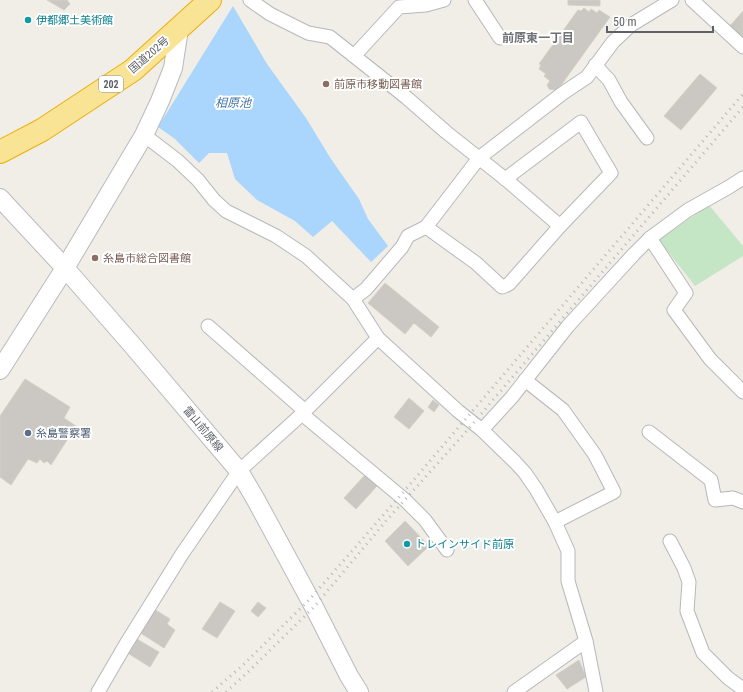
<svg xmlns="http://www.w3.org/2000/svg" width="743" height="692" font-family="'Roboto Condensed','Noto Sans JP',sans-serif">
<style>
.green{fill:#c4e6c5}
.water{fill:#aad5fc}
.building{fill:#cbc8c4;stroke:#d4d0c5}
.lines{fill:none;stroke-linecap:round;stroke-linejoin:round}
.street-casing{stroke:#b7b8bc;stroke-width:15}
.secondary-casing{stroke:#b8babf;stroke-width:20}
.highway-casing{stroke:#edae09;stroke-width:24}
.street{stroke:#fff;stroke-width:13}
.secondary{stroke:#fff;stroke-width:18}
.highway{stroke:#f9e394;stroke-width:22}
.rail{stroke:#b6b7b7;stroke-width:3;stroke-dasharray:1 5;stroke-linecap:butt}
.culture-dot{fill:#0f9aa8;stroke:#fff;stroke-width:1.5}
.education-dot{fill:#8d6e63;stroke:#fff;stroke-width:1.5}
.service-dot{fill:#5c6f8a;stroke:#fff;stroke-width:1.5}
.labels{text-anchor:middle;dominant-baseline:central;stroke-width:4;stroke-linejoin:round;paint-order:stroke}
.shield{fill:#fff;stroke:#8e9094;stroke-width:1}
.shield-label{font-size:10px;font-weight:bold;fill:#5e6166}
.culture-label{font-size:11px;fill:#0d838f;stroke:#fff;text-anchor:start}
.street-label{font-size:11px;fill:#5e6166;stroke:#fff}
.education-label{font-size:11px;fill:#785e54;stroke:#fff;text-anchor:start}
.service-label{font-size:11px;fill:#4e5e75;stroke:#fff;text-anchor:start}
.neighbourhood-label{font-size:12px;font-weight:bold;fill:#6f7378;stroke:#fff}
.water-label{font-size:12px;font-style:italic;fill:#4676ae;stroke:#fff}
</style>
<rect width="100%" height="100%" fill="#f0eee6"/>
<path class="green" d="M709,205L743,246V256L695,286L659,240Z"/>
<path class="water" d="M233,6L267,64L306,118L331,159L359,199L368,219L388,246L371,262L332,221L313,237L295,221L257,200L235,179L227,153H209L199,163L175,139L158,127Z"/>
<g class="building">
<path d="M47,0H67L70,4L64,10Z"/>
<path d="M568,0H600V6L568,5Z"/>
<path d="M584,8L589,12L591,9L597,13L599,10L610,17L559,88L555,90L549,89L547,85L550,81L544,76L546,74L539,69L541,65L539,64L578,10L581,11Z"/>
<path d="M743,11V39L729,27Z"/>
<path d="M700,74L717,88L681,130L664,116Z"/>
<path d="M385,283L439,327L431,337L414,323L405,334L368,303Z"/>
<path d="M25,379L70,407L64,418L76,426L51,465L47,461L44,463L40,459L37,463L28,459L11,485L0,477V416Z"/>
<path d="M409,398L424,411L409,429L394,417Z"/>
<path d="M433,400L439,405L434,412L428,407Z"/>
<path d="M365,475L377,486L356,509L344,498Z"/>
<path d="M405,521L429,546L408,566L385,541Z"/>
<path d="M220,602L235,611L217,638L202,629Z"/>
<path d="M258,602L266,608L258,617L251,611Z"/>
<path d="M154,609L170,619L167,624L175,630L164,648L139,632Z"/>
<path d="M135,638L159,652L150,667L126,652Z"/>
<path d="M579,660L586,677L567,689L556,675Z"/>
</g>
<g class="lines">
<defs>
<g id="street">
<path d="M250,0L270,14L308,33L330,37L407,98L446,132L509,182L560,226L509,284L505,286L502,287L476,263L426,227L408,236L402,247L366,289L353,299"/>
<path d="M475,0L500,38"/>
<path d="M692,0L743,47"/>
<path d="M354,56L399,7L426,5L444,0"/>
<path d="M595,65L609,80L621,102L647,138"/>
<path d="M144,135L178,161L198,180L214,200L226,211L276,236L306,256L353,299L378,338L458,411L482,430L515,462L525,473L536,489L555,522L568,551V581L586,641L596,692"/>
<path d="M505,179L581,122L611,173L560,226"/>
<path d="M426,227L479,158L563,93L587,77L613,42L631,25L672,0"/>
<path d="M650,238L686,293L674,310L710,359L743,392"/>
<path d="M208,326L305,411"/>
<path d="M525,380L563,410L595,455L614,492L555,522"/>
<path d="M302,414L405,500L425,520L447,550"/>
<path d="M482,430L512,397L568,326L634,254L650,238L688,210L729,187L743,178"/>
<path d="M649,432L711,480L715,500L733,498L743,502"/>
<path d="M670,541L684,568L689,582L687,611L703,653L728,678L743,689"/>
<path d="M98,692L126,644L182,554L239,471L302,414L378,338"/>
<path d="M514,692L586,641"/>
</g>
<g id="secondary">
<path d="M0,198L65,268L133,346L239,471L256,500L314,607L349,676L359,692"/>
<path d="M0,370L65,268L144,135L160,101L173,68L179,29"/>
</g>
<path id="highway" d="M0,152L42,130L133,70L210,0"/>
</defs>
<use href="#street" class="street-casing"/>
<use href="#secondary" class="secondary-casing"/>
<use href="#highway" class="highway-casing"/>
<use href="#street" class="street"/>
<use href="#secondary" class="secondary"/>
<use href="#highway" class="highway"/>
<g class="rail">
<path d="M212,692L242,666L310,599L400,496L743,94"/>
<path d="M226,692L248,672L314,607L386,521L464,434L743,107"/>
</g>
</g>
<g class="culture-dot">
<circle cx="28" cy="20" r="4"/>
<circle cx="407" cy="544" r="4"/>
</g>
<g class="education-dot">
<circle cx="326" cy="84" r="4"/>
<circle cx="95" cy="258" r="4"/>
</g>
<circle class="service-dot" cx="28" cy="433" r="4"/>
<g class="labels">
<rect class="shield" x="99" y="76" width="24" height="16" rx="3"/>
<g class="shield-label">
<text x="111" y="84">202</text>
</g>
<g class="culture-label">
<text x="36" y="20">伊都郷土美術館</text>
<text x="415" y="544">トレインサイド前原</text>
</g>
<g class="street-label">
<text transform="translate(149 55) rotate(-41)">国道202号</text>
<text transform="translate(203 429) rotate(50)">雷山前原線</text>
</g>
<g class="education-label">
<text x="334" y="84">前原市移動図書館</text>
<text x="103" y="258">糸島市総合図書館</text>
</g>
<g class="service-label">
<text x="36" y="433">糸島警察署</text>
</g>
<g class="neighbourhood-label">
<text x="538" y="38">前原東一丁目</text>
</g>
<g class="water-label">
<text x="233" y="103">相原池</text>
</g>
</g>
<path d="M607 26v6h106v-6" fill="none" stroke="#5e6166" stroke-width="2"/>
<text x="613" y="26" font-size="12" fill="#5e6166" stroke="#ffffff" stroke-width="3" paint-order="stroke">50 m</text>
</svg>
